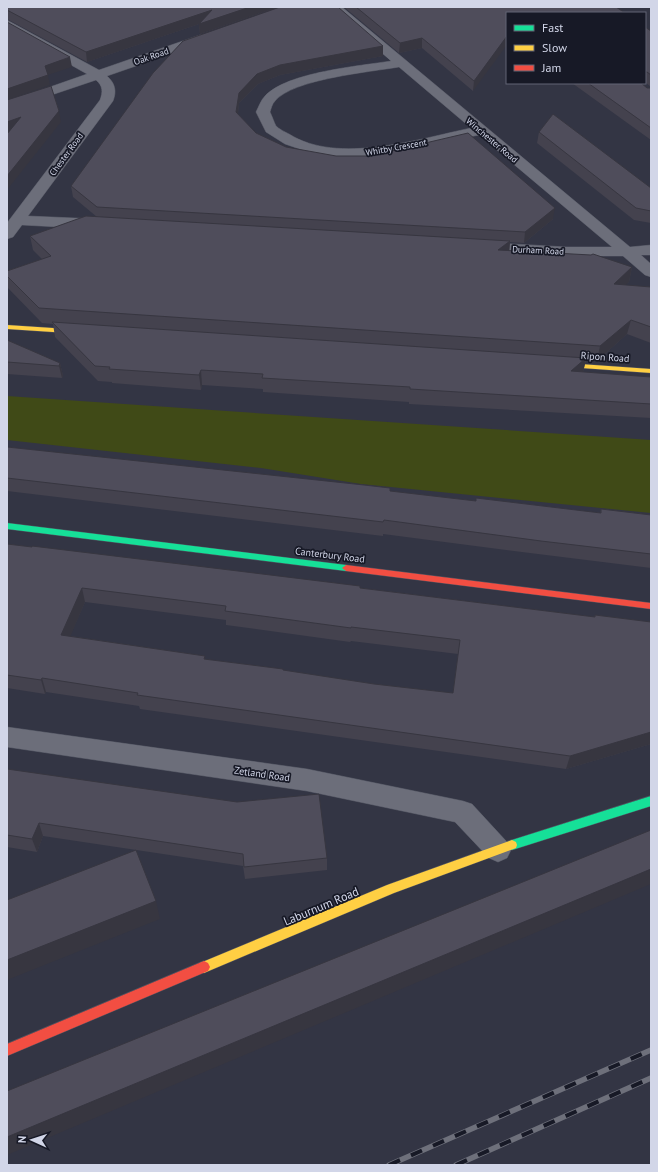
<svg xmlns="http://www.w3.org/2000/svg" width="658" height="1172" font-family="'PT Sans',sans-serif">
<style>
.green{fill:#404a17}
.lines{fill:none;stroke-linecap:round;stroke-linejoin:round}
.street-casing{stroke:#505360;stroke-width:1}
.fast-casing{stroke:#505360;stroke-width:1}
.slow-casing{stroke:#505360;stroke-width:1}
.jam-casing{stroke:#505360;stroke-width:1}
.street{fill:#6c6e7a;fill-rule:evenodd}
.fast{fill:#16e098;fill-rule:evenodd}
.slow{fill:#ffcf43;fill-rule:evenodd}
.jam{fill:#f24e42;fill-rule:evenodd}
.rail-casing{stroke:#6e707b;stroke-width:5.5}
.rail{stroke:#171926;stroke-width:4;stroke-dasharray:12;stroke-linecap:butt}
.wall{fill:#44424e;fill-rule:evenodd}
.shaded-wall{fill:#373640}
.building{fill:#4f4d5b;stroke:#373640;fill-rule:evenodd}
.labels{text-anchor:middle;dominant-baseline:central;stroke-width:3.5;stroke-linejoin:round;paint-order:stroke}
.far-street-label{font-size:9px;fill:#d2d6e8;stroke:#171926}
.street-label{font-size:10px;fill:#d2d6e8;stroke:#171926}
.near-street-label{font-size:12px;fill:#d2d6e8;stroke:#171926}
</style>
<rect width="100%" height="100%" fill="#333544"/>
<path class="green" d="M7,396L651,440V513L361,484L261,468L7,440Z"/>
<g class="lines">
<defs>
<g id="street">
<path d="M329,7H342L630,247L651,245V255H641L651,264V277L645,275L623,256H566L474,250L472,247L474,244L480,242L566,247H612L479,135L373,156L350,158L314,154L285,144L266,132L256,112C259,106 261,100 265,96C287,72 360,66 391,61ZM399,67L471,128C418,139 338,165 289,134C285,132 279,129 276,126C274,122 272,116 270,112C271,109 272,104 275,101C293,79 370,72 399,67Z"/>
<path d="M7,20L99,70L200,35H208L210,38L208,41L107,76C115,83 117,91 113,101L28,216L98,219L103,221L106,224L103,227L98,229L22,225L13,237L7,239V223L100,100C103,92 103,86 96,80L7,110V102L87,74L7,29Z"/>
<path d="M7,727L307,769L463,801L472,804L507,842L511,850L507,858L498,862L489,858L455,822L307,791L7,747Z"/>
</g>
<g id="fast">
<path d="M7,523L346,565L350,568L346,571L7,529Z"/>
<path d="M651,796V806L512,850L508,848L507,845L508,842L512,840Z"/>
</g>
<g id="slow">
<path d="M7,325L83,330L87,332L83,334L7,329Z"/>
<path d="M551,362L651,369V373L554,366L550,364Z"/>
<path d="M512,840L516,842L517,845L516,848L394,893L204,973L200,971L198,967L200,963L387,885Z"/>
</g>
<g id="jam">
<path d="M346,565L651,603V609L346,571L342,568Z"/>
<path d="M204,961L208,963L210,967L208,971L7,1056V1044Z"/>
</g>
</defs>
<use href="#street" class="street-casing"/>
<use href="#fast" class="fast-casing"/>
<use href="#slow" class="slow-casing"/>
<use href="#jam" class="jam-casing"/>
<use href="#street" class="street"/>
<use href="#fast" class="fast"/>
<use href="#slow" class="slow"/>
<use href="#jam" class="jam"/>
<defs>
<g id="rail">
<path d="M389,1165L651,1050"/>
<path d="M456,1165L651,1078"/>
</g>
</defs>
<use href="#rail" class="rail-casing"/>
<use href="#rail" class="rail"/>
</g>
<g class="wall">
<path d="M7,7H278L200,34L199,24L87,62L7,19Z"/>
<path d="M280,7L383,46V56L280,75L258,84L239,103L238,114L256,133L286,147L553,219L524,243L510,242L509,251L632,267L629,282L625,285L651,287V343L627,334L597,361L586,360L583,372L651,377V418L409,404V402L263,392V389L202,385L201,390L112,383V382L98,381L55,337L53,324L42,323L7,287V271L42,259L33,250L30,236L97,217L73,197L71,186Z"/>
<path d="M344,7H616L507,13L473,91L422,48L399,53Z"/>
<path d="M645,27L651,31V87L645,82Z"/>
<path d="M572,83H641L647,88H651V140Z"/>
<path d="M539,132L651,188V223L634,220L537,143Z"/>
<path d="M7,340L60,363L63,376L62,378L7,374Z"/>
<path d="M7,447L476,501L600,513L601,509L651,515V568L538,554L383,534V536L7,491Z"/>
<path d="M7,544L594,617L595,615L651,622V744L566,769L140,709L139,706L46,692L45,694L7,688ZM85,602L226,620V625L350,642L351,641L458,654L453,693L374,684L205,659V656L70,636Z"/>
<path d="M7,769L327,858V870L245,879L243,866L43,836L37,852L7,847Z"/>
</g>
<g class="shaded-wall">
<path d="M250,7H278L200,34L199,24L87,62L86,52L212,10Z"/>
<path d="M507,36V45L473,91L474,81Z"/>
<path d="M422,38V48L399,53L400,43Z"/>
<path d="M383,46V56L280,75L258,84L239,103L237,123L236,112L239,93L257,74L280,65Z"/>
<path d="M70,57L72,67L48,75L50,85L7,100V89L45,66Z"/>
<path d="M59,111L61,122L7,190V176Z"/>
<path d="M21,117L7,134V122Z"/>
<path d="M555,208L553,219L524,243L525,232Z"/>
<path d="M510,241L509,255L498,250Z"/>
<path d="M632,267L629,282L611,299L614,284Z"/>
<path d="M631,320L627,334L597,361L600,346Z"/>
<path d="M586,358L583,373L571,371Z"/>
<path d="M60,363L63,376L62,378L59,366Z"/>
<path d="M201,370L202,385L201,390L199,375Z"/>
<path d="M82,588L85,602L65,649L61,635Z"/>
<path d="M42,678L46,692L45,694L41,680Z"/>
<path d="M651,732V744L566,769L570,756Z"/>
<path d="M39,823L43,836L37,852L32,839Z"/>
<path d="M651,869V884L7,1155V1137Z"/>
<path d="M156,901L160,919L7,980V960Z"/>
</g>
<g class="building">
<path d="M7,7H250L199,24L212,10L86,52L7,10Z"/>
<path d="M280,7H338L383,46L280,65L257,74L239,93L236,112L256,133L286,147L336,156H370L468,133L555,208L525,232L97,207L71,186L153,73L183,41Z"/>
<path d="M356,7H616L625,13H507V36L474,81L422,38L400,43Z"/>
<path d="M7,22L70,57L45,66L48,75L7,89Z"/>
<path d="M645,27L651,31V75L647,72H645Z"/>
<path d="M588,83H641L647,88H651V128Z"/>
<path d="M51,86L59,111L7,176V134L21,117L7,122V100Z"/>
<path d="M553,114L651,188V211L636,208L539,132Z"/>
<path d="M86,216L510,241L498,250L591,255L593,254L632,267L614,284L651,287V327L631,320L600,346L39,308L7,276V271L51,256L30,236Z"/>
<path d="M52,322L586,358L571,371L651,377V404L410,389V387L262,378L263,374L201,370L199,375L109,369L110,367L95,366Z"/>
<path d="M7,340L60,363L59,366L7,362Z"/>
<path d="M7,447L364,485L390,488V491L476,501V498L601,513V509L651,515V554L541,541L384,520L383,522L7,478Z"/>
<path d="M7,544L32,547V546L238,571L360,586V588L595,617V615L651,622V732L570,756L137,695L138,693L42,678L41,680L7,675ZM82,588L226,606L225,611L351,628V627L460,640L453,693L374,684L283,670V669L204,659L205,656L61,635Z"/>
<path d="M7,769L237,802L319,794L327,858L244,867L243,854L39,823L32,839L7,835Z"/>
<path d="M651,830V869L7,1137V1091Z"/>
<path d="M136,850L156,901L7,960V900Z"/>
</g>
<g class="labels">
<g class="far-street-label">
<text transform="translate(151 56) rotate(-19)">Oak Road</text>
<text transform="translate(492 140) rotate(40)">Winchester Road</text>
<text transform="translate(396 147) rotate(-10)">Whitby Crescent</text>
<text transform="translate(66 154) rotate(-54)">Chester Road</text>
<text transform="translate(538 250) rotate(3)">Durham Road</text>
</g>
<g class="street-label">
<text transform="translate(605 357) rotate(4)">Ripon Road</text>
<text transform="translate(330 555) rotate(7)">Canterbury Road</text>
<text transform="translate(262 774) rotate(8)">Zetland Road</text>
</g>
<g class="near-street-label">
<text transform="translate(321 906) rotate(-23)">Laburnum Road</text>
</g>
</g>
<rect width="658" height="1172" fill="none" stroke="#d2d6e8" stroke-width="16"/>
<rect x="506" y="12" width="140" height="72" fill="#171926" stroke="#626574"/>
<rect x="514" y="25" width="20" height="6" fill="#16e098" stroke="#626574"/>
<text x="542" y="32" font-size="12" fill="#d2d6e8">Fast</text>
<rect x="514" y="45" width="20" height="6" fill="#ffcf43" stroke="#626574"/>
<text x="542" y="52" font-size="12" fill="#d2d6e8">Slow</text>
<rect x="514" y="65" width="20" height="6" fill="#f24e42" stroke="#626574"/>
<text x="542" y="72" font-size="12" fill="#d2d6e8">Jam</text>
<g transform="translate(32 1140) rotate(273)" stroke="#171926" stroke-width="3" paint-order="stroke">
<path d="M0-3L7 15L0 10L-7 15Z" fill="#d2d6e8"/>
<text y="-6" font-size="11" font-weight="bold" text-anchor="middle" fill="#d2d6e8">N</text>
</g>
</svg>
